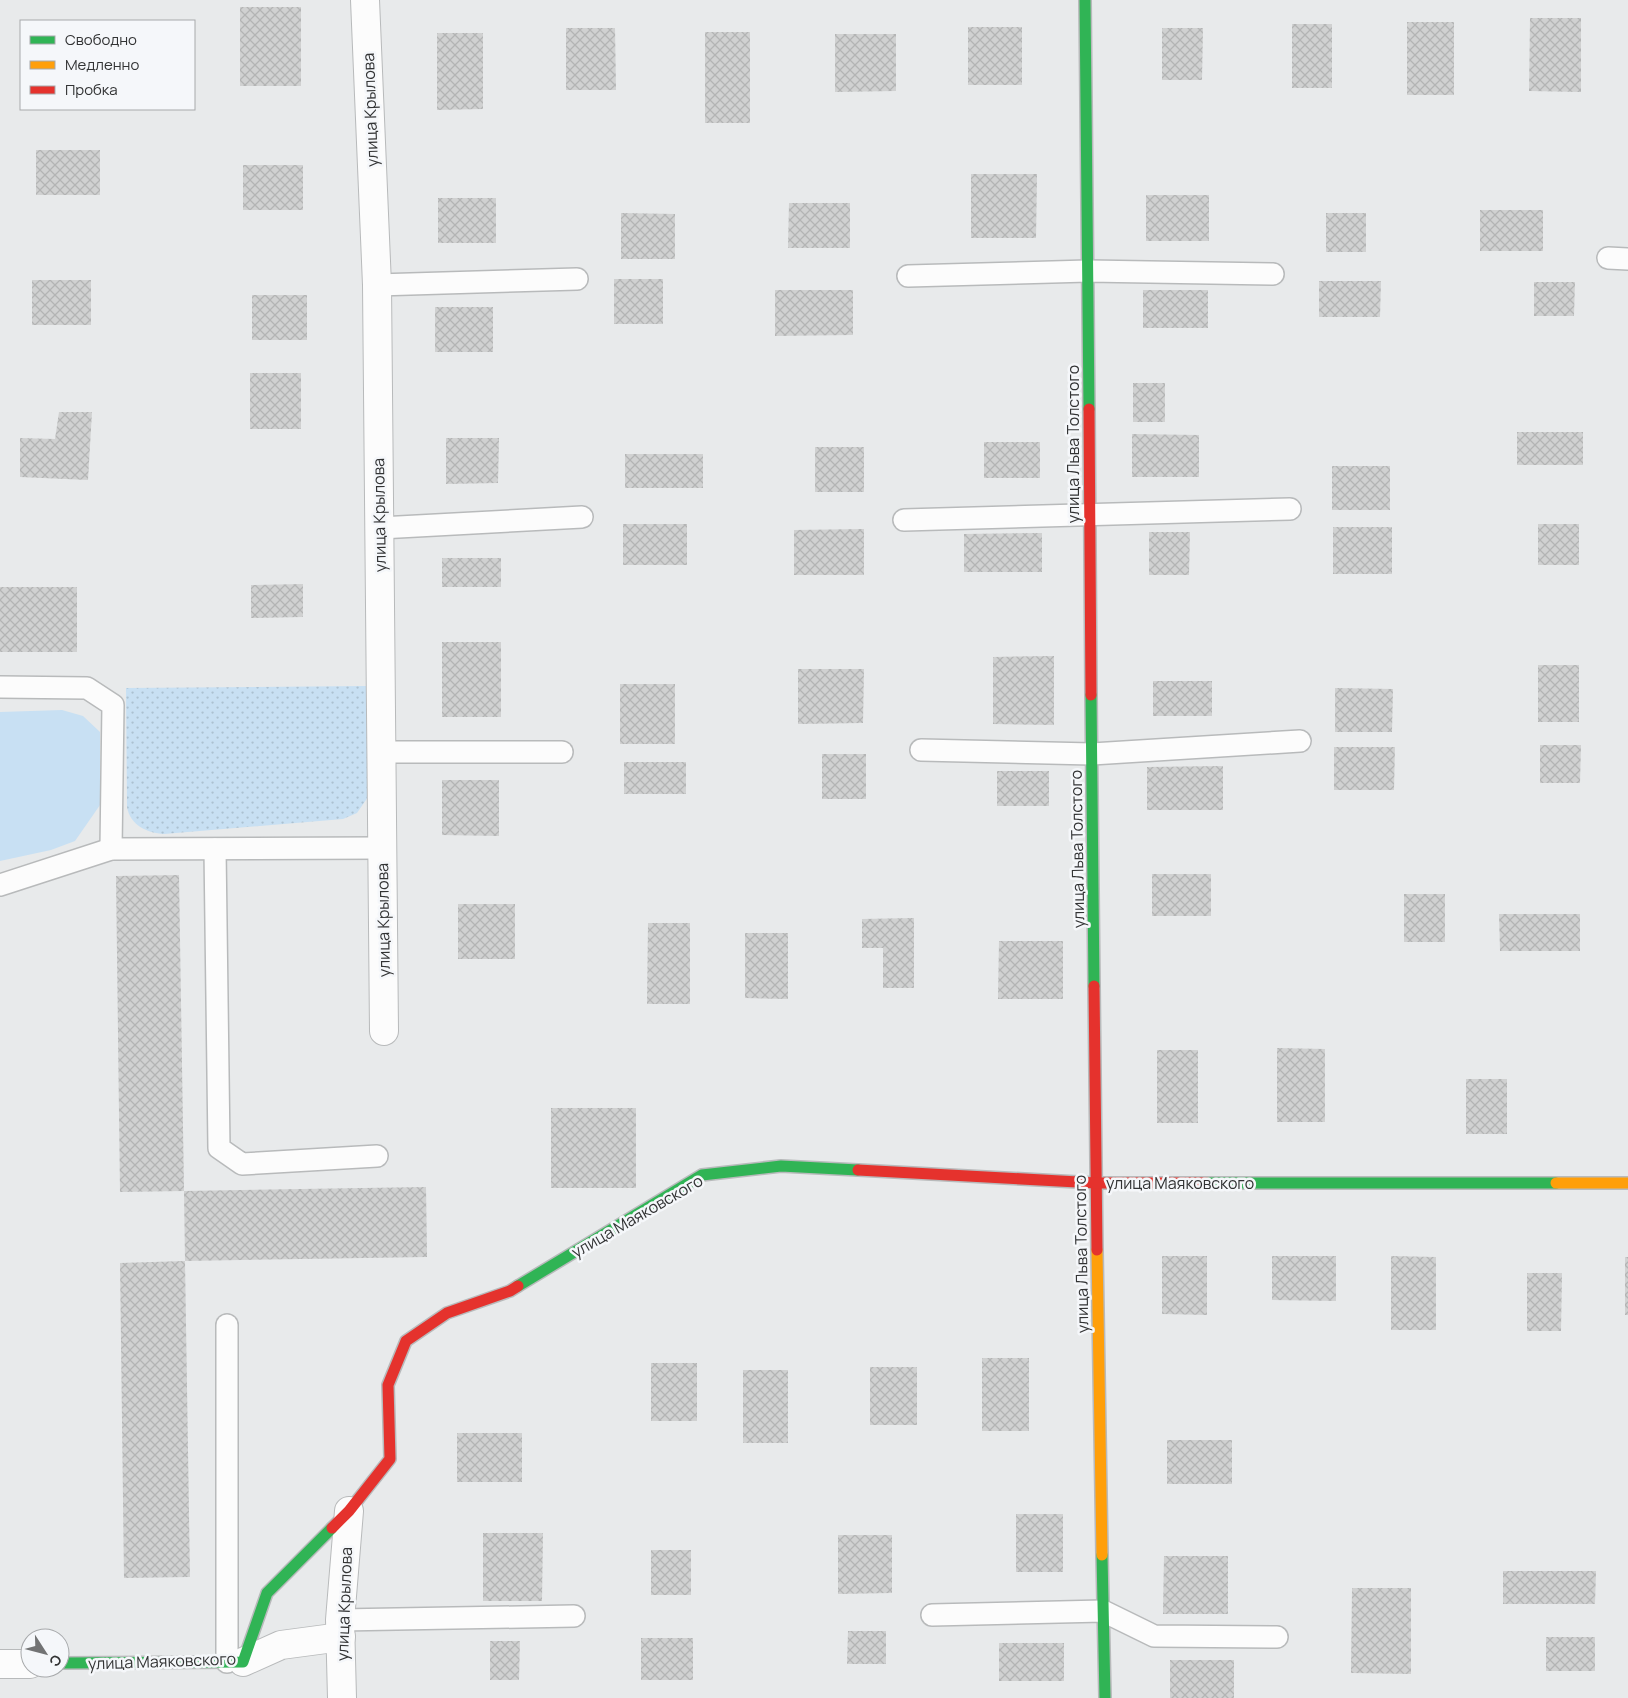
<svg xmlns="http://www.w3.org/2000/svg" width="1628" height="1698" font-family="Manrope,sans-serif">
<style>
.grass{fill:url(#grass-dots)}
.park{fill:#c8e0f3}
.building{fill:url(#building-cross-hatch)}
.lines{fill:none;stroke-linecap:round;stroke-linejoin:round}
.lane-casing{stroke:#b8babb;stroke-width:24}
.street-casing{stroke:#b8babb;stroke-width:30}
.fast-casing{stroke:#b8babb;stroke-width:14}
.slow-casing{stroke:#b8babb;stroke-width:14}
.jam-casing{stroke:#b8babb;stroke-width:14}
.lane{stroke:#fcfcfc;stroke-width:21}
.street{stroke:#fcfcfc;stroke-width:28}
.fast{stroke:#30b455;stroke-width:11}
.slow{stroke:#ff9f0a;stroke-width:11}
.jam{stroke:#e5322d;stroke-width:11}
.labels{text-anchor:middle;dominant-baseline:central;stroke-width:5;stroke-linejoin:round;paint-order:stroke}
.street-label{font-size:16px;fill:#323334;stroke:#f5f7fa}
</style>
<defs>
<pattern id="grass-dots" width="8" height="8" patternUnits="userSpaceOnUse" patternTransform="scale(1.25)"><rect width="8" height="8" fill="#c8e0f3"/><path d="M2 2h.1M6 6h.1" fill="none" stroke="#acc1d1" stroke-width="1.8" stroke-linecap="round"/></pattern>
<pattern id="building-cross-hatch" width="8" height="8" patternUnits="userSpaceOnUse" patternTransform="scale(1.25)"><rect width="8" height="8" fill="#d0d1d1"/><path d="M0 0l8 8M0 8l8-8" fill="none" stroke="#b3b4b4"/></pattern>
</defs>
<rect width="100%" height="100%" fill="#e8eaeb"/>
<path class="grass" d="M366,686L368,797L357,813L343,819L164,834C147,833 130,825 127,807L126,688Z"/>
<path class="park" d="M62,710L83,716L100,732V805L75,841L51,850L0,861V712Z"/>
<g class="building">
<rect x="240" y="7" width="61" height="79"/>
<path d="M1530,18H1581V92L1529,91Z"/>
<rect x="1407" y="22" width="47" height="73"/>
<rect x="1292" y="24" width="40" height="64"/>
<rect x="968" y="27" width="54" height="58"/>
<path d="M566,28H615L616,90H566Z"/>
<path d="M1162,28H1203L1202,80H1162Z"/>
<rect x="705" y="32" width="45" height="91"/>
<path d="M437,33H483V109L437,110Z"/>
<path d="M835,34H896V91L835,92Z"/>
<rect x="36" y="150" width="64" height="45"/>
<rect x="243" y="165" width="60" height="45"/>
<path d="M971,174H1037L1036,238H971Z"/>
<rect x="1146" y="195" width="63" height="46"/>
<rect x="438" y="198" width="58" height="45"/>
<path d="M789,203H850V248H788Z"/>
<rect x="1480" y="210" width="63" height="41"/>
<path d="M621,213L675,214V259H621Z"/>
<rect x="1326" y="213" width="40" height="39"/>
<rect x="614" y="279" width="49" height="45"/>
<rect x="32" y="280" width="59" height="45"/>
<path d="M1319,281H1381L1380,317H1319Z"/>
<path d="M1534,282H1575L1574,316H1534Z"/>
<path d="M775,290H853V335L775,336Z"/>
<rect x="1143" y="290" width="65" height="38"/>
<rect x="252" y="295" width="55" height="45"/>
<rect x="435" y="307" width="58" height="45"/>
<rect x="250" y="373" width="51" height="56"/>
<rect x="1133" y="383" width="32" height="39"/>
<path d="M59,412H92L88,480L20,477V438L55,439Z"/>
<rect x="1517" y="432" width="66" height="33"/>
<path d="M1132,434L1199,435V477H1132Z"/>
<path d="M446,438H499L498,483L446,484Z"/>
<rect x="984" y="442" width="56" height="36"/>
<rect x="815" y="447" width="49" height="45"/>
<rect x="625" y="454" width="78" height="34"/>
<rect x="1332" y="466" width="58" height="44"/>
<rect x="623" y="524" width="64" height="41"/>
<rect x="1538" y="524" width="41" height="41"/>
<rect x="1333" y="527" width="59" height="47"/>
<path d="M864,529V575H794V530Z"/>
<path d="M1149,532H1190L1189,575H1149Z"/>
<path d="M1042,533V572H964V534Z"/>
<rect x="442" y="558" width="59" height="29"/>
<path d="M303,584V617L251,618V585Z"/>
<rect x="0" y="587" width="77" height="65"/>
<rect x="442" y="642" width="59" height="75"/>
<path d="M1054,656V725L993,724V657Z"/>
<rect x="1538" y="665" width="41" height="57"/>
<path d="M798,669H864L863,723L798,724Z"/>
<rect x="1153" y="681" width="59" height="35"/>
<rect x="620" y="684" width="55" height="60"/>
<path d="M1335,688L1393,689L1392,732H1335Z"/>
<path d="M1540,745H1581L1580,783H1540Z"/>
<path d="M1334,747H1395L1394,790H1334Z"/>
<rect x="822" y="754" width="44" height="45"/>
<rect x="624" y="762" width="62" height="32"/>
<path d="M1223,766V810H1147V767Z"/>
<rect x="997" y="771" width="52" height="35"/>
<path d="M442,780H499V836L442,835Z"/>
<rect x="1152" y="874" width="59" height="42"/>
<path d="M179,875L184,1191L120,1192L116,876Z"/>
<rect x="1404" y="894" width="41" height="48"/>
<rect x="458" y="904" width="57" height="55"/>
<path d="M1499,914H1580V951H1500Z"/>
<path d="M914,918V988H883V948H862V919Z"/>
<path d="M648,923H690V1004H647Z"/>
<path d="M745,933H788V999L745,998Z"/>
<path d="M999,941H1063V999H998Z"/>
<path d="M1277,1048L1325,1049V1122H1277Z"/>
<rect x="1157" y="1050" width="41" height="73"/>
<rect x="1466" y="1079" width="41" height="55"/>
<rect x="551" y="1108" width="85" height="80"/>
<path d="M426,1187L427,1257L185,1261L184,1191Z"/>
<path d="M1162,1256H1207V1315L1162,1314Z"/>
<path d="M1272,1256H1336V1301L1272,1300Z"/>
<path d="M1391,1256L1436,1257V1330H1391Z"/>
<rect x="1625" y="1257" width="3" height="58"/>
<path d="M185,1261L190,1577L124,1578L120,1263Z"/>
<path d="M1527,1273H1562L1561,1331H1527Z"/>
<rect x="982" y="1358" width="47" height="73"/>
<rect x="651" y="1363" width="46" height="58"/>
<rect x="870" y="1367" width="47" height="58"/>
<rect x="743" y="1370" width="45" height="73"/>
<rect x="457" y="1433" width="65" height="49"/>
<rect x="1167" y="1440" width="65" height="44"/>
<rect x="1016" y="1514" width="47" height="58"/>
<path d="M483,1533H543L542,1601H483Z"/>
<path d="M838,1535H892V1593L838,1594Z"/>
<rect x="651" y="1550" width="40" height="45"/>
<path d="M1164,1556H1228V1614H1163Z"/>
<path d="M1503,1571H1596L1595,1604H1503Z"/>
<path d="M1352,1588H1411V1674L1351,1673Z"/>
<path d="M848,1631H886V1664H847Z"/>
<rect x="1546" y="1637" width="49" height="34"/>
<rect x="641" y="1638" width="52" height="42"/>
<path d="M490,1641H520L519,1680H490Z"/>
<rect x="999" y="1643" width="65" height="38"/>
<rect x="1170" y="1660" width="64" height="38"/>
</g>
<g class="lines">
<defs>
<g id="lane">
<path d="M1608,258L1628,259"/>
<path d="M908,276L1088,271L1273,274"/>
<path d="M377,285L577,279"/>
<path d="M904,520L1290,509"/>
<path d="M380,528L582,517"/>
<path d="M0,687L87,688L113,705L111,849"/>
<path d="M921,750L1092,754L1300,741"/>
<path d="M382,752H562"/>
<path d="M215,849L219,1148L242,1164L377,1156"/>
<path d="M0,885L111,849L382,848"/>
<path d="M932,1615L1103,1611L1154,1636L1277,1637"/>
<path d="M340,1620L574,1616"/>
<path d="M227,1662V1325"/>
</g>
<g id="street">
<path d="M365,0L377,285L384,1031"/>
<path d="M243,1662L281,1645L341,1637"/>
<path d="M0,1664H30"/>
<path d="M342,1698L340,1620L349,1511"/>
</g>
<g id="fast">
<path d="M1085,0L1089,409"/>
<path d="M1091,695L1094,986"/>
<path d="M1207,1183H1556"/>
<path d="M518,1286L702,1175L781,1166L858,1170"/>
<path d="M1102,1555L1105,1698"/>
<path d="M60,1663L243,1662L267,1593L332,1528"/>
</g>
<g id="slow">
<path d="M1556,1183H1628"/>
<path d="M1097,1250L1102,1555"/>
</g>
<g id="jam">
<path d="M1089,409L1091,695"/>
<path d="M1094,986L1097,1250"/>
<path d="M858,1170L1096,1183H1207"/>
<path d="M332,1528L349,1511L390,1459L388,1385L406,1341L447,1313L510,1291L518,1286"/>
</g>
</defs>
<use href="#lane" class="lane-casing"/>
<use href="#street" class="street-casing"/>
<use href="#fast" class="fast-casing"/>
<use href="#slow" class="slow-casing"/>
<use href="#jam" class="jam-casing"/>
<use href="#lane" class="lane"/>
<use href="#street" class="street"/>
<use href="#fast" class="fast"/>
<use href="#slow" class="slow"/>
<use href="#jam" class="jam"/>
</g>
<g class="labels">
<g class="street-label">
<text transform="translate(370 110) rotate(-92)">улица Крылова</text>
<text transform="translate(1073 444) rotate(-90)">улица Льва Толстого</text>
<text transform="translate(379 515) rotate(-91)">улица Крылова</text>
<text transform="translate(1077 849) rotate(-91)">улица Льва Толстого</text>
<text transform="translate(383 920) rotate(-91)">улица Крылова</text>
<text x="1180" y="1183">улица Маяковского</text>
<text transform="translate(637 1216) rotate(-30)">улица Маяковского</text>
<text transform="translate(1081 1254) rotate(-91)">улица Льва Толстого</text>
<text transform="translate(344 1604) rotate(-88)">улица Крылова</text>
<text transform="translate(162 1661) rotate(-2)">улица Маяковского</text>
</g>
</g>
<rect x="20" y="20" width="175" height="90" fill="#f5f7fa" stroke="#a7a9ab"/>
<rect x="30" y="36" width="25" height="8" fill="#30b455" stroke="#a7a9ab"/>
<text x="65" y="45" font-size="15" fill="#323334">Свободно</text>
<rect x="30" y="61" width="25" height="8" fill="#ff9f0a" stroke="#a7a9ab"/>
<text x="65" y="70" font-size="15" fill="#323334">Медленно</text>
<rect x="30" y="86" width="25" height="8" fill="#e5322d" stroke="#a7a9ab"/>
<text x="65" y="95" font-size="15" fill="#323334">Пробка</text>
<g transform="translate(45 1653) rotate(126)"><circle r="24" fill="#f5f7fa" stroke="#a7a9ab"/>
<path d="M0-4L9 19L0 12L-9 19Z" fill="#727374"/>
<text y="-8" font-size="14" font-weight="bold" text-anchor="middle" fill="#323334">С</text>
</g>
</svg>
